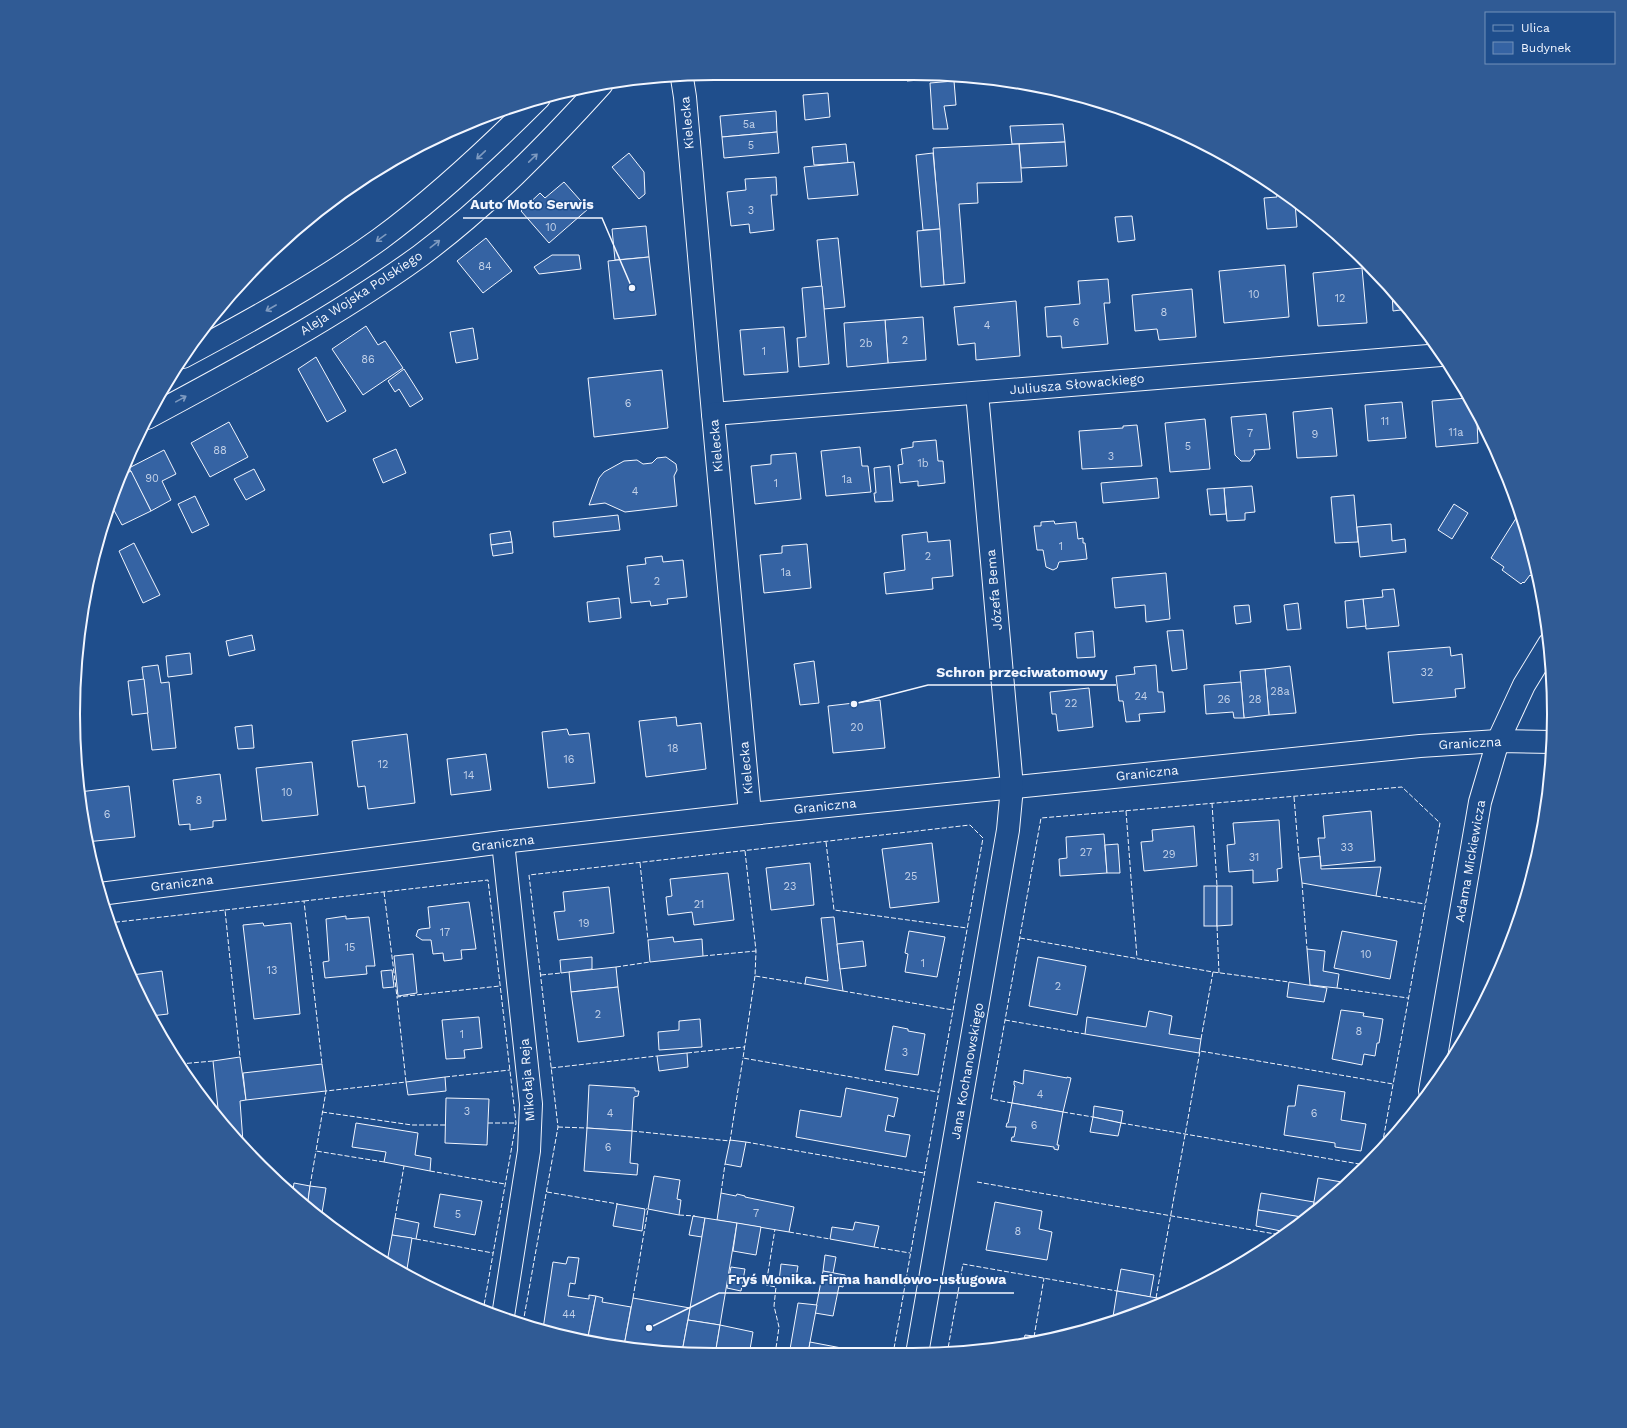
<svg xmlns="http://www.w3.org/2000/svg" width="1627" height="1428" font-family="'Work Sans',sans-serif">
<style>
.building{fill:#3563a3;stroke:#f2f6ff}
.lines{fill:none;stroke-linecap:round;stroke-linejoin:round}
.street-casing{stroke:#f2f6ff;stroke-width:24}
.secondary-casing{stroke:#f2f6ff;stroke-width:24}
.street{stroke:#1f4e8c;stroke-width:22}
.secondary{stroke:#1f4e8c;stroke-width:22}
.fence{stroke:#f2f6ff;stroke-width:1;stroke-dasharray:5 2;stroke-linecap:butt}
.oneway{stroke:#7e9ac0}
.labels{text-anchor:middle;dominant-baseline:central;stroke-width:3;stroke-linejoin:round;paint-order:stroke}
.number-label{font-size:11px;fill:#c3d1e8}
.street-label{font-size:13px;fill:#f2f6ff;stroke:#1f4e8c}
.rim{fill:none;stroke:#f2f6ff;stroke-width:2}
.leader{fill:none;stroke:#f2f6ff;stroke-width:1.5}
.callout-dot{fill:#f2f6ff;stroke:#1f4e8c;stroke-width:1.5}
.callout-label{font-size:14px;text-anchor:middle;font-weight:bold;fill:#f2f6ff;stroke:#1f4e8c;stroke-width:3;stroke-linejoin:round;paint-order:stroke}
</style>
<rect width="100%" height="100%" fill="#1f4e8c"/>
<g class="building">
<path d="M947,74V78L907,81L906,75Z"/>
<path d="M954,81L956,105L944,106L948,129H933L930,83Z"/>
<path d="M828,93L830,117L805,120L803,95Z"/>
<path d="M776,111L777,132L722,137L720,116Z"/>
<path d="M1063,124L1065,142L1012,144L1010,126Z"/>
<path d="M777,132L779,153L724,158L722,137Z"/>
<path d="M1065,142L1067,166L1021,168L1019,144Z"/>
<path d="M846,144L848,163L814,165L812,147Z"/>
<path d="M1019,144L1022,182L977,183L978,203L959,204L965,283L944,285L933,148Z"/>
<path d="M629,153L644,172L645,194L639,199L612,167Z"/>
<path d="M933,153L940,229L923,230L916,155Z"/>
<path d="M854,162L858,195L808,199L804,167Z"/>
<path d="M776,177L777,195H771L774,230L750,233L749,224L731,226L727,192L746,190L745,179Z"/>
<path d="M564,182L588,209L549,243L521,211L540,193L545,198Z"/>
<path d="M1276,189L1295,203L1297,227L1267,229L1264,198L1277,197Z"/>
<path d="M337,197L340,201L298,229L297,228Z"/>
<path d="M1132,216L1135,240L1118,242L1115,217Z"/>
<path d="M646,226L649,257L615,260L612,229Z"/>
<path d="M940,229L944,285L921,287L917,231Z"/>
<path d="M486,238L512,271L483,293L457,261Z"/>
<path d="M838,238L845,307L824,309L817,240Z"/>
<path d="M552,255H579L581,269L539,274L534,267Z"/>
<path d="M649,257L656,315L614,319L608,261Z"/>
<path d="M1285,265L1289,317L1224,323L1219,271Z"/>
<path d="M1362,268L1367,323L1318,326L1313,273Z"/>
<path d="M1108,279L1110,303H1104L1108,344L1062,348L1061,336L1047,337L1045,307L1080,304L1078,281Z"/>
<path d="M822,286L829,364L799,367L797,338L806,337L802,288Z"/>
<path d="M1192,289L1196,337L1159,340L1157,329L1135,331L1132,295Z"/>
<path d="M1392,292L1408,309L1393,311Z"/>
<path d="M1016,301L1020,356L976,360L975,343L958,345L954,307Z"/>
<path d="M1409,311L1416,318L1410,319Z"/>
<path d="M923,317L926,360L888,363L885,320Z"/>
<path d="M885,320L888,363L847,367L844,323Z"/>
<path d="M366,326L378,345L385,341L403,368L363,395L332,349Z"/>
<path d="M784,327L788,372L744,375L740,330Z"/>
<path d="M473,328L478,359L456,363L450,332Z"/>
<path d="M316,357L346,411L327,422L298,369Z"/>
<path d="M404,369L423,399L410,407L399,389L395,392L388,381Z"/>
<path d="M662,370L668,428L594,437L588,378Z"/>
<path d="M1468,398L1482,421L1477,422L1478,443L1436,447L1432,401Z"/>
<path d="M1402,402L1406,438L1368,441L1365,405Z"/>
<path d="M1332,408L1337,456L1297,458L1293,412Z"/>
<path d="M1266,414L1270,449L1254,450L1255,454L1250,461H1241L1235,455L1231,417Z"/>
<path d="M1205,419L1210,469L1170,472L1165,423Z"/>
<path d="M229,422L248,457L210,477L191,443Z"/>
<path d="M1137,425L1142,466L1082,469L1079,431L1123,428V426Z"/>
<path d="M936,440L938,461H943L945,483L918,486V481L900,483L898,465L903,464L901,449L913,447V442Z"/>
<path d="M860,447L862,466H868L871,492L826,496L821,451Z"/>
<path d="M396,449L406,473L383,483L373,459Z"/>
<path d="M164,450L176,474L162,481L171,500L151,511L129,468Z"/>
<path d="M796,453L801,499L755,504L751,466L771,464V455Z"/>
<path d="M666,457L676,464L677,470L674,476L677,506L625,512L605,503L589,505L599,478L604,472L624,461L637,460L643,464L652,463L657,458Z"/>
<path d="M890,466L893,501L875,502L874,493H876L874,468Z"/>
<path d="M254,469L265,490L246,500L234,479Z"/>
<path d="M131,471L151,511L122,525L110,503L119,477Z"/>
<path d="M1157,478L1159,498L1103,503L1101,483Z"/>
<path d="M1252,486L1255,512L1245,513V520L1227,521L1224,488Z"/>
<path d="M1224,488L1226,514L1210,515L1207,489Z"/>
<path d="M1354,495L1358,542L1335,543L1331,497Z"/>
<path d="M195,496L209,525L192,533L178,504Z"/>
<path d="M1454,504L1468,513L1452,539L1438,530Z"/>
<path d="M1520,512L1536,577L1535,579L1530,575L1524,583L1523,582L1521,584L1502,570L1504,567L1491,558Z"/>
<path d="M618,515L620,530L554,537L553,522Z"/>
<path d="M1054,521L1055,524L1076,522L1078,539L1083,538V543H1085L1087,559L1059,562L1057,568L1053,570L1046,567L1043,550H1037L1034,526H1041V522Z"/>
<path d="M1391,524L1392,541L1405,539L1406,552L1360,557L1357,527Z"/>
<path d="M510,531L512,542L491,545L490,534Z"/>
<path d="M927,532L928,542L950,540L953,576L932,578L933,589L886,594L884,573L905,570L902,535Z"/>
<path d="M512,542L513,553L493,556L491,545Z"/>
<path d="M134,543L160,595L143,603L119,551Z"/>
<path d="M807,544L811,588L764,593L760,555L782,553V546Z"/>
<path d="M662,556L663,562L683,560L687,597L667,599L668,604L651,606L650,601L631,603L627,566L646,564L645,558Z"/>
<path d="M1166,573L1170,619L1146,622L1145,605L1115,608L1112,578Z"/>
<path d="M1394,589L1399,626L1366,629L1363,599L1383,597L1382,590Z"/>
<path d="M619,598L621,618L589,622L587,602Z"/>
<path d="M1363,599L1366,626L1347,628L1345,601Z"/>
<path d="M1298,603L1301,629L1287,630L1284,605Z"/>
<path d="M1249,605L1251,622L1236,624L1234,606Z"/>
<path d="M1183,630L1187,669L1172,671L1167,631Z"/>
<path d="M1093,631L1095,657L1077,658L1075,633Z"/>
<path d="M252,635L255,650L229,656L226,641Z"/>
<path d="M1450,647L1451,656L1462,654L1465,688L1455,689L1456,697L1393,703L1388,652Z"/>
<path d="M190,653L192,674L168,677L166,656Z"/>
<path d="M814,661L819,703L800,705L794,664Z"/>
<path d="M158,665L161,683L169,682L176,748L152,750L142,667Z"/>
<path d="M1156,665L1158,692H1163L1165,712L1139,714L1140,721L1126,722L1123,701H1119L1116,676L1135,674L1134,667Z"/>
<path d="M1290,666L1296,713L1269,715L1265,669Z"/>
<path d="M1265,669L1269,715L1244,718L1240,671Z"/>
<path d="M144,679L148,713L132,715L128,681Z"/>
<path d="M1241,682L1244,718H1234L1233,712L1206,714L1204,685Z"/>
<path d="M1089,688L1093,727L1058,731L1056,714H1052L1050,692Z"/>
<path d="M880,700L885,748L833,753L828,706Z"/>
<path d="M676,717L677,726L701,723L706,769L646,777L639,721Z"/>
<path d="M252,725L254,748L238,749L235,727Z"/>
<path d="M567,729L569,735L589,733L595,783L548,788L542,732Z"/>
<path d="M407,734L415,803L368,809L365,786L358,787L352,741Z"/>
<path d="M486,754L491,790L451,795L447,759Z"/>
<path d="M312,762L318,815L262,821L256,768Z"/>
<path d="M220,774L226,820L213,821V827L190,830V824L179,825L173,780Z"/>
<path d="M129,786L135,837L86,842L79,792Z"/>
<path d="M1371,811L1375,861L1321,866L1318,838H1325L1323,816Z"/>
<path d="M1279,820L1282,868L1277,869L1278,881L1253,883V870L1229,872L1227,845L1235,844L1233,823Z"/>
<path d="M1194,826L1197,866L1144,871L1141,842L1153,841L1152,830Z"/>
<path d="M1104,834L1107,873L1060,876L1059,859L1067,858L1066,837Z"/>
<path d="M932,843L939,902L890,908L882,849Z"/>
<path d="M1118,844L1120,873H1107L1105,845Z"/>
<path d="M1320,856L1321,869L1381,867L1376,896L1302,883L1299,858Z"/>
<path d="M810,863L814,905L771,910L766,868Z"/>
<path d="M728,873L734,920L694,925L692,912L668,915L666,897L672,896L670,879Z"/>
<rect x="1204" y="886" width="13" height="40"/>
<path d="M1217,886H1232V925L1217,926Z"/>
<path d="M609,887L614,933L558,940L554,912L565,911L563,892Z"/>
<path d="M469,902L476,949L461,950L462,959L444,961L443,953L433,954L431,940H422L416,936L418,930L421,929L430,928L428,907Z"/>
<path d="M346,916V919L369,917L375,966H366L367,974L325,978L323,962L329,961L326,919Z"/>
<path d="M834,917L840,969L843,991L805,984L806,977L828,981L821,918Z"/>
<path d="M263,923L264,926L291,923L300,1014L254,1019L243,925Z"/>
<path d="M909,931L945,937L937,977L905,972L908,954L905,953Z"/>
<path d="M1342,931L1397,941L1390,979L1334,968Z"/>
<path d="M673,937L674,942L702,939L703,956L650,962L648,940Z"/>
<path d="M863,941L866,966L840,969L837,944Z"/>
<path d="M1307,949L1325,951L1323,971L1339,974L1337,988L1310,985Z"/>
<path d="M413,954L417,993L398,996L394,956Z"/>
<path d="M592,957V969L561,973L560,960Z"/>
<path d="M1038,957L1086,966L1077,1015L1029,1006Z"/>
<path d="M616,967L618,987L571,992L569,972Z"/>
<path d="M392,970L394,987L383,988L381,971Z"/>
<path d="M162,971L168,1014L151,1016L132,975Z"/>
<path d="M1289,982L1327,988L1324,1002L1287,997Z"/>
<path d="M618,987L624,1036L578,1042L571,992Z"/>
<path d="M1341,1010L1364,1013L1363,1016L1383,1019L1379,1043H1377L1375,1056L1364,1054L1362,1065L1332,1059Z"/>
<path d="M1149,1011L1172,1016L1169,1034L1201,1039L1199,1053L1085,1034L1087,1017L1146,1027Z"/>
<path d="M479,1017L482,1048L464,1050L465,1058L446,1059L442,1020Z"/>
<path d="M700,1019L702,1047L659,1050L658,1032L679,1030V1021Z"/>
<path d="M893,1026L908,1029V1031L925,1034L918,1075L885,1070Z"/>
<path d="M687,1053L688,1067L659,1071L657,1056Z"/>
<path d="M240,1057L246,1100L240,1101L243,1142L238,1143L219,1118L213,1061Z"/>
<path d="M322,1064L326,1091L246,1100L243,1073Z"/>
<path d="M1024,1070L1067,1078V1077L1071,1078L1063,1112L1012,1103L1015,1086L1014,1085V1081L1023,1084Z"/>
<path d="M445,1077L446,1091L408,1095L406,1082Z"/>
<path d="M589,1085L635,1088V1091H639L638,1096L634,1097L632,1131L587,1128Z"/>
<path d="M1298,1085L1345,1092L1341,1120L1366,1124L1361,1151L1335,1147V1143L1284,1135L1288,1106H1295Z"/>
<path d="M846,1088L898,1098L894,1117L888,1115L885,1131L910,1135L906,1157L796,1137L800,1110L841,1117Z"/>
<path d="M446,1098L489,1099L487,1145L445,1143Z"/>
<path d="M1012,1103L1063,1112L1057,1145H1059L1058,1150L1054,1149V1147L1011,1141L1012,1137H1014L1016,1127H1006L1007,1123H1008Z"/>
<path d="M1094,1106L1123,1111L1121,1123L1093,1117Z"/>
<path d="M1093,1117L1121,1123L1118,1136L1090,1132Z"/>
<path d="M356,1123L418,1133L415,1155L431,1158L430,1171L384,1162L386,1152L352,1147Z"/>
<path d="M587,1128L632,1131L630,1163L638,1164L637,1175L584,1171Z"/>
<path d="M730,1140L746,1142L741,1167L725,1164Z"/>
<path d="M654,1176L680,1180L677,1199L681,1200L679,1215L648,1209Z"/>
<path d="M1318,1178L1348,1183L1335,1196L1312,1213Z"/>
<path d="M294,1183L310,1186L307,1208L292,1197Z"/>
<path d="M310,1186L326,1188L321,1219L307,1208Z"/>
<path d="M721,1193L736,1196L737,1194L745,1196V1197L794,1207L789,1232L717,1220Z"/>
<path d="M1261,1193L1314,1202L1312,1213L1305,1218L1258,1210Z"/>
<path d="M440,1194L482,1201L475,1235L434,1227Z"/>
<path d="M995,1202L1042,1211L1039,1229L1052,1232L1047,1260L986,1250Z"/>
<path d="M617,1204L645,1209L642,1231L613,1226Z"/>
<path d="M1258,1210L1302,1217L1301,1221L1286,1232L1256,1226Z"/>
<path d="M693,1216L705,1218L702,1237L689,1235Z"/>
<path d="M395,1218L419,1223L416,1239L392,1235Z"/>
<path d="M705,1218L737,1223L720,1325L688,1320Z"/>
<path d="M855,1222L879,1226L874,1247L830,1239L832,1227L853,1230Z"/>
<path d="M737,1223L761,1227L756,1255L733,1251Z"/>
<path d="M392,1235L412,1238L407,1269L395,1267L387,1262Z"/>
<path d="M825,1255L836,1257L833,1273L823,1271Z"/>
<path d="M568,1257L579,1258L575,1284L570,1283L568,1296L589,1299V1295L596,1296L587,1342L543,1329L553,1262L566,1264Z"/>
<path d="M781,1264L798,1266L795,1283L779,1281Z"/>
<path d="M731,1267L745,1269L741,1291L727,1288Z"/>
<path d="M1121,1269L1154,1275L1150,1297L1117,1291Z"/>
<path d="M823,1271L845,1275L843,1287L839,1286L833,1316L815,1313Z"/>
<path d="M427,1284L438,1286V1290Z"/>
<path d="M1117,1291L1163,1299V1301L1112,1323Z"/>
<path d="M596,1296L603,1298L602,1302L631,1307L624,1346L587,1342Z"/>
<path d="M633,1298L690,1308L682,1352L624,1346Z"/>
<path d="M798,1303L817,1305L810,1342L808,1354L789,1355Z"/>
<path d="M688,1320L720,1325L715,1355L682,1352Z"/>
<path d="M720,1325L753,1332L749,1355H715Z"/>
<path d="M1025,1335L1034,1336L1033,1343L1023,1345Z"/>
<path d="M810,1342L873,1354H808Z"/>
</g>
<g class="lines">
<defs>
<g id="street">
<path d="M682,78L685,97L713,414L750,814"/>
<path d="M713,414L1441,355"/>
<path d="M100,894L503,842L750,814L1420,746L1498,741L1552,742"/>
<path d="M1430,1091L1480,802L1498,741L1524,685L1549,644"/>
<path d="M503,1316L529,1151L531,1104L503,842"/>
<path d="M917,1354L1008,830L1012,787L977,393"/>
</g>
<g id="secondary">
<path d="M183,357C250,321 318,284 380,239C437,197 488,149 539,98"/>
<path d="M147,418C240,368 334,318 420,256C487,206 546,146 602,84"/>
</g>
</defs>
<use href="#street" class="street-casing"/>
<use href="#secondary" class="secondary-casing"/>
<use href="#street" class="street"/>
<use href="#secondary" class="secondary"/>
<g class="fence">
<path d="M1294,797L1299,858"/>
<path d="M1212,803L1217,886"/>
<path d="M1126,811L1137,958"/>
<path d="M826,842L834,910L967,928"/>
<path d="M745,851L756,951L755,976L805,984"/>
<path d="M640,863L648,940"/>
<path d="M1302,883L1307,949"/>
<path d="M384,892L397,997L500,986"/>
<path d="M1376,896L1425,904"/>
<path d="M304,901L488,880L516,1123L483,1311"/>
<path d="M225,910L304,901L322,1064"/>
<path d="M108,923L225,910L240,1057"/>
<path d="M1217,926L1219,973"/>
<path d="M1020,938L1213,972L1289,982"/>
<path d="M703,956L756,951"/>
<path d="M616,967L650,962"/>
<path d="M541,975L561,973"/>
<path d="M755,976L743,1058L938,1092"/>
<path d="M1337,988L1408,998"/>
<path d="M843,991L953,1010"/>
<path d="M1482,1007L1484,999"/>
<path d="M1005,1020L1085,1034"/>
<path d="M1201,1039L1213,972"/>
<path d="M687,1053L744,1047"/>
<path d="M180,1064L213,1061"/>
<path d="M551,1068L657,1056"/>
<path d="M445,1077L510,1070"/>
<path d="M1012,1103L991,1099L1041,818L1402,787L1440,823L1382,1146"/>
<path d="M322,1112L412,1125H445"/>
<path d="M1063,1112L1093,1117"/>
<path d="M488,1123H516"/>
<path d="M1121,1123L1365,1165"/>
<path d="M558,1127L587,1128"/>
<path d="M632,1131L730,1141L743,1058"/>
<path d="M746,1142L924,1173"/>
<path d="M384,1162L316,1151L326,1091L406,1082L397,997"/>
<path d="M430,1171L505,1184"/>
<path d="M977,1182L1281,1235"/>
<path d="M310,1186L316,1151"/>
<path d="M547,1192L618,1204"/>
<path d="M721,1193L725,1164"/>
<path d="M679,1215L695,1216"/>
<path d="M395,1218L404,1166"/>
<path d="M789,1232L830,1239"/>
<path d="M416,1239L493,1253"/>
<path d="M874,1247L910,1253"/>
<path d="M633,1298L648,1209H646"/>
<path d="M1156,1298L1200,1051L1393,1084"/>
<path d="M523,1323L558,1127L529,875L970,825L983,838L893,1354"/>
<path d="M1034,1337L1044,1278"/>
<path d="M947,1354L963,1264L1117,1291"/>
<path d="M775,1355L779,1327L774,1306L776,1287L766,1285L775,1229"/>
</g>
</g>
<defs><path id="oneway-shaft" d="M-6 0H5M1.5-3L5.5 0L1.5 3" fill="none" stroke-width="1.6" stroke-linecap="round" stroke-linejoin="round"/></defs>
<g class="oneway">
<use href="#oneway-shaft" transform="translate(481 155) rotate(137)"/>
<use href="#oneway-shaft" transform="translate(533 158) rotate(-44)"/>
<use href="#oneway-shaft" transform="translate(381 238) rotate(144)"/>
<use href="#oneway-shaft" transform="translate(435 244) rotate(-38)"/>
<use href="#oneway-shaft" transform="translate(271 308) rotate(150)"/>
<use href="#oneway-shaft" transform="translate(181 399) rotate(-29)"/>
</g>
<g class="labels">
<g class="number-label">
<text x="749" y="124">5a</text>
<text x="751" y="145">5</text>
<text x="751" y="210">3</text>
<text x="551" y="227">10</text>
<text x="485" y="266">84</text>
<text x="1254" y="294">10</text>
<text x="1340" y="298">12</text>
<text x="1164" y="312">8</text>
<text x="1076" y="322">6</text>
<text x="987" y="325">4</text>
<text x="905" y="340">2</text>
<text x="866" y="343">2b</text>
<text x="764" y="351">1</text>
<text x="368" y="359">86</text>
<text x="628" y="403">6</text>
<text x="1385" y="421">11</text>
<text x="1456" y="432">11a</text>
<text x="1250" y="433">7</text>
<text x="1315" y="434">9</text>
<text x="1188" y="446">5</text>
<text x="220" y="450">88</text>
<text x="1111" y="456">3</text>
<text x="923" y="463">1b</text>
<text x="152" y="478">90</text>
<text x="847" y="479">1a</text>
<text x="776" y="483">1</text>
<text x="635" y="491">4</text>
<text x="1061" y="546">1</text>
<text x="928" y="556">2</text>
<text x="786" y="572">1a</text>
<text x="657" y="581">2</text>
<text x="1427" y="672">32</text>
<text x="1280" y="691">28a</text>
<text x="1141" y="696">24</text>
<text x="1224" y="699">26</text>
<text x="1255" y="699">28</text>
<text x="1071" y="703">22</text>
<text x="857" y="727">20</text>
<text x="673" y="748">18</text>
<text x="569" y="759">16</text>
<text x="383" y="764">12</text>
<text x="469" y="775">14</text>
<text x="287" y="792">10</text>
<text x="199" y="800">8</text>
<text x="107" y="814">6</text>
<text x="1347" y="847">33</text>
<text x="1086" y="852">27</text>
<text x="1169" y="854">29</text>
<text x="1254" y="857">31</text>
<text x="911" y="876">25</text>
<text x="790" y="886">23</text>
<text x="699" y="904">21</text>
<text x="584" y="923">19</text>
<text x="445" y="932">17</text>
<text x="350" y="947">15</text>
<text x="1366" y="954">10</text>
<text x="923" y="963">1</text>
<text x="272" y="970">13</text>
<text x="1058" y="986">2</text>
<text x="598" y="1014">2</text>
<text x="1359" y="1031">8</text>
<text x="462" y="1034">1</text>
<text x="905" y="1052">3</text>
<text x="1040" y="1094">4</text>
<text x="467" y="1111">3</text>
<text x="610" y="1113">4</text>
<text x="1314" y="1113">6</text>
<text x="1034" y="1125">6</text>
<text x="608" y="1147">6</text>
<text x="756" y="1213">7</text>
<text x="458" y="1214">5</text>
<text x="1018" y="1231">8</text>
<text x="569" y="1314">44</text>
</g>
<g class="street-label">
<text transform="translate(687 123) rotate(-95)">Kielecka</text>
<text transform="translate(361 293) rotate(-33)">Aleja Wojska Polskiego</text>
<text transform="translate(1077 384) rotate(-5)">Juliusza Słowackiego</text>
<text transform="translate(716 446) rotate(-95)">Kielecka</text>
<text transform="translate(994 590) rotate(-95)">Józefa Bema</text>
<text transform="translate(1470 743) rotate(-3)">Graniczna</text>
<text transform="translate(746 768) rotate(-95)">Kielecka</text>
<text transform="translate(1147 773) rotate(-6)">Graniczna</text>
<text transform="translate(825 806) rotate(-6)">Graniczna</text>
<text transform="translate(503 843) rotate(-7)">Graniczna</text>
<text transform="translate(1470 861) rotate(-80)">Adama Mickiewicza</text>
<text transform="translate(182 883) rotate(-7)">Graniczna</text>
<text transform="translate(967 1071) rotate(-80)">Jana Kochanowskiego</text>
<text transform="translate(527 1080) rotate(-94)">Mikołaja Reja</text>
</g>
</g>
<path d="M0 0H1627V1428H0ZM714 80H913A634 634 0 0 1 1547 714V714A634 634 0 0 1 913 1348H714A634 634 0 0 1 80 714V714A634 634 0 0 1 714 80Z" fill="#305b95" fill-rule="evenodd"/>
<path class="rim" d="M714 80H913A634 634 0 0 1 1547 714V714A634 634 0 0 1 913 1348H714A634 634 0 0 1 80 714V714A634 634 0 0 1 714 80Z"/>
<path class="leader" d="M632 288L602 218H463M854 704L928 685H1116M649 1328L719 1293H1014"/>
<g class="callout-dot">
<circle cx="632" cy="288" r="4"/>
<circle cx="854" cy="704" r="4"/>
<circle cx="649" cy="1328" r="4"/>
</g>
<g class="callout-label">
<text x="532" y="209">Auto Moto Serwis</text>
<text x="1022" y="677">Schron przeciwatomowy</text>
<text x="867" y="1284">Fryś Monika. Firma handlowo-usługowa</text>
</g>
<rect x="1485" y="12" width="130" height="52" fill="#1f4e8c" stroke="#7391ba"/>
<rect x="1493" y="25" width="20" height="6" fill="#1f4e8c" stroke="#7391ba"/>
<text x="1521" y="32" font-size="12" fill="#f2f6ff">Ulica</text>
<rect x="1493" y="42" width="20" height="12" fill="#3563a3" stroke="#7391ba"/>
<text x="1521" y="52" font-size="12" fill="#f2f6ff">Budynek</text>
</svg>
